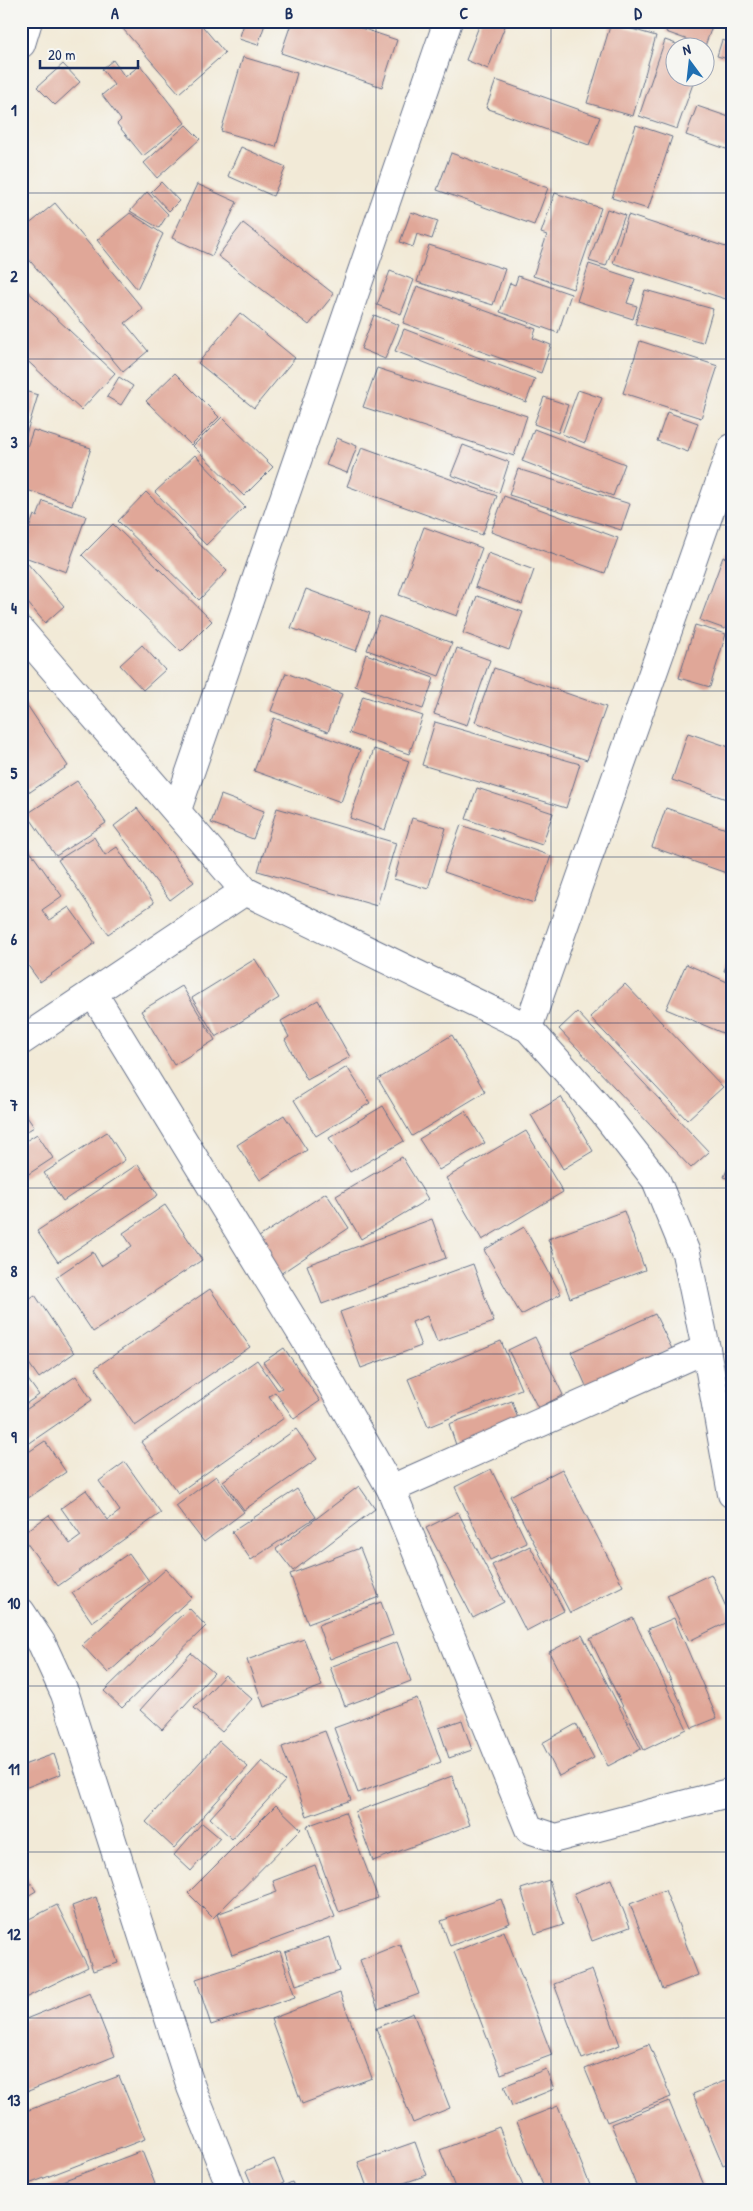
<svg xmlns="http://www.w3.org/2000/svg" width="753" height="2211" font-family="'Patrick Hand',sans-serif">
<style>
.building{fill:#e0a798}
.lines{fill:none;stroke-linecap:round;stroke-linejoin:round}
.minor-casing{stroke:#667088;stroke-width:30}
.minor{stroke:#fff;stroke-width:28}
.grid{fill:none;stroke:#1b2f5e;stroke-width:1;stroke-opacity:0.55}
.neatline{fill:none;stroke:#1b2f5e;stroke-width:2}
.grid-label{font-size:16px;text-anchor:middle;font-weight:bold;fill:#1b2f5e}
</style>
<rect width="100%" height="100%" fill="#f6f6f2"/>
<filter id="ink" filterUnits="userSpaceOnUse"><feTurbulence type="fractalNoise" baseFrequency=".02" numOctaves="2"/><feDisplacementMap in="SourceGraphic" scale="10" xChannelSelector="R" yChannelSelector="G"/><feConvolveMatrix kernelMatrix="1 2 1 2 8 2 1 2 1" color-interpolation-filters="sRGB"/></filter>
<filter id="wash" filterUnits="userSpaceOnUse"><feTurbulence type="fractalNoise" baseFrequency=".0096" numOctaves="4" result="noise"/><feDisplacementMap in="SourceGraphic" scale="20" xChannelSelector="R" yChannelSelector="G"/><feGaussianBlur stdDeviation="1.12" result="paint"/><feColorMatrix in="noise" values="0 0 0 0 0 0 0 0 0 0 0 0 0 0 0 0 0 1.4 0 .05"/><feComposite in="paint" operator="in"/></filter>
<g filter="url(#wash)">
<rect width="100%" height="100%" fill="#f2ead7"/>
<g id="blocks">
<g class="building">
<path d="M116,21H198L225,53L179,93Z"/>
<path d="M245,21H266L258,45L239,39Z"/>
<path d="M292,21H340L397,40L382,87L281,53Z"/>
<path d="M481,21H507L488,69L466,60Z"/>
<path d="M639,21H661L658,28Z"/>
<path d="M670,21H714L705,46L666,32Z"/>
<path d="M611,23L656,36L633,116L587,103Z"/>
<path d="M665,40L685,47L676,48V78H695L677,129L639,116Z"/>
<path d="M722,40L732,43V60L717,56Z"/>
<path d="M243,57L297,73L276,147L221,131Z"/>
<path d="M113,60L125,77L140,65L185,123L143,156L117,124L121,120L102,95L114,85L102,69Z"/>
<path d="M63,64L80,82L55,105L37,87Z"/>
<path d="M496,80L600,117L589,145L486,108Z"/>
<path d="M697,106L732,118V151L686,135Z"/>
<path d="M186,125L200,139L157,178L144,163Z"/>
<path d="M636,125L672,137L648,209L612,198Z"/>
<path d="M241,147L286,167L273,196L228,176Z"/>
<path d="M451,153L548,188L534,225L437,190Z"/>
<path d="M161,182L179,201L169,211L151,192Z"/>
<path d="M197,184L237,202L212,256L172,238Z"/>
<path d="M147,192L168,214L159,228L130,211Z"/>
<path d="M555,193L601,208L573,289L533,276L547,235L541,233Z"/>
<path d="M55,203L143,309L125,323L148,351L123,372L21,250V231Z"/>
<path d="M607,209L625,215L606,266L589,261Z"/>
<path d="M411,212L438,221L432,239L417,234L413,247L400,242Z"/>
<path d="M130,213L163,234L137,289L97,240Z"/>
<path d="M628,215L732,249V301L613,263Z"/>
<path d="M243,223L334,294L309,325L218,256Z"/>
<path d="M429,245L505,269L493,305L417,282Z"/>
<path d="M589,264L635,279L627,303L637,306L633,319L577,301Z"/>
<path d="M390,271L414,280L401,314L377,305Z"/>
<path d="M518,276L571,294L558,333L500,312L510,283L515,285Z"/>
<path d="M417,286L536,329L533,338L551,345L541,373L403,323Z"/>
<path d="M24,288L115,373L81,410L21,355V291Z"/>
<path d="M645,290L713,309L703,343L635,324Z"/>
<path d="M240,313L295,358L254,408L198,363Z"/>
<path d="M374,315L399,325L385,359L361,349Z"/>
<path d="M404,329L535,379L526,402L395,351Z"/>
<path d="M640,341L718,366L701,418L623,393Z"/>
<path d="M377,368L527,416L514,456L363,407Z"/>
<path d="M175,373L219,417L191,445L146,401Z"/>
<path d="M119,377L133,386L121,405L107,397Z"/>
<path d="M21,390L38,395L22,448H21Z"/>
<path d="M578,390L602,398L585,443L562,434Z"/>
<path d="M544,397L568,405L558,433L534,424Z"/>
<path d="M667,412L698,423L688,452L657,441Z"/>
<path d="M222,417L273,467L244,496L193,446Z"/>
<path d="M534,429L625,464L613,496L522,461Z"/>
<path d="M33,430L91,448L72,505L21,488V464Z"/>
<path d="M337,438L357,446L347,473L326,465Z"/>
<path d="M463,445L509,462L499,493L451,475Z"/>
<path d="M362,447L497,496L482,535L347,486Z"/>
<path d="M195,455L245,507L206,545L155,492Z"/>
<path d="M518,469L630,504L621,530L509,495Z"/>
<path d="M146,492L227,571L199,600L118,521Z"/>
<path d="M504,496L618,538L605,573L491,532Z"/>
<path d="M43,501L86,516L66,572L22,556L27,543L24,542L34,515L37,517Z"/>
<path d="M113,524L212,621L181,652L82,555Z"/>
<path d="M424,527L482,548L457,616L399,595Z"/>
<path d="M488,553L534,570L522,604L475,587Z"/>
<path d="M21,556L64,606L45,623L21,595Z"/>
<path d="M723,557L732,560V610L725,629L700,620Z"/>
<path d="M306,589L370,613L356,651L291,628Z"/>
<path d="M477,596L523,612L509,650L463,633Z"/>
<path d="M380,616L452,643L439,676L367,650Z"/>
<path d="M695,625L726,634L710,687L679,678Z"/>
<path d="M142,645L165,670L143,690L120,665Z"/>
<path d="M457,648L490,660L467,725L434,714Z"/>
<path d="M366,654L434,678L423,709L355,686Z"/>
<path d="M494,668L606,707L587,760L475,722Z"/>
<path d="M286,673L342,694L328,732L271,711Z"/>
<path d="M21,696L68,766L30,792L21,779Z"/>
<path d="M363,696L423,716L409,754L349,733Z"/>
<path d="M274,718L360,750L341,802L254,771Z"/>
<path d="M435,722L580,764L566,808L422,765Z"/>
<path d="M688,733L732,748V801L672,780Z"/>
<path d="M374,749L409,761L385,830L350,818Z"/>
<path d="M77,781L106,823L56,856L27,814Z"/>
<path d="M477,788L553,813L542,845L466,819Z"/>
<path d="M221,795L264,811L253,839L211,823Z"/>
<path d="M137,808L194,882L170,900L114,826Z"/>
<path d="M277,808L396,843L377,906L258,871Z"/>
<path d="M666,808L732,831V875L652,847Z"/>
<path d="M412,818L446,828L428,889L394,879Z"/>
<path d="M461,825L551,856L534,903L444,872Z"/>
<path d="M94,837L105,855L117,847L154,903L108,934L58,860Z"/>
<path d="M30,851L62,896L42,910L49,920L69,907L95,943L40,982L21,956V857Z"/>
<path d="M732,950V973L724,971Z"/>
<path d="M255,959L279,998L216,1037L192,998Z"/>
<path d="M686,964L732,984V1037L666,1009Z"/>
<path d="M625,984L723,1087L687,1120L590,1017Z"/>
<path d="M182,986L215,1040L174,1065L141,1011Z"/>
<path d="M318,1000L350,1057L307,1080L285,1040L289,1037L281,1021Z"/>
<path d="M577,1012L709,1152L691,1168L559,1029Z"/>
<path d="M452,1035L485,1092L412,1136L378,1079Z"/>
<path d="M347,1067L370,1103L316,1136L294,1100Z"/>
<path d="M561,1097L593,1151L563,1169L531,1115Z"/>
<path d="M383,1106L404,1141L350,1172L329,1138Z"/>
<path d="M21,1108L34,1127L21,1135Z"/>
<path d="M465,1111L485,1143L439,1170L419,1139Z"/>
<path d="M284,1115L307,1150L260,1180L237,1145Z"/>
<path d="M526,1131L563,1192L482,1240L446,1178Z"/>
<path d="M107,1132L125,1160L63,1201L44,1173Z"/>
<path d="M37,1134L53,1158L21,1179V1144Z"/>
<path d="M402,1157L428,1199L361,1239L336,1196Z"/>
<path d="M732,1157V1180L724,1177Z"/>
<path d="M138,1164L158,1195L58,1262L37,1231Z"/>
<path d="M326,1193L349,1228L280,1274L256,1239Z"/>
<path d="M165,1205L202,1260L93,1332L56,1277L93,1252L101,1266L132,1246L123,1233Z"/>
<path d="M624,1211L645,1270L570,1298L548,1239Z"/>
<path d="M432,1219L446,1258L322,1304L307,1265Z"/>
<path d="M524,1227L561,1294L521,1315L484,1250Z"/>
<path d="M473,1264L494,1322L437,1342L427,1316L412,1322L421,1346L361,1368L340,1312Z"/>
<path d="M210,1289L250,1347L135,1426L95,1368Z"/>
<path d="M35,1295L74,1353L39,1378L21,1352V1304Z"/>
<path d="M655,1314L672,1349L587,1388L571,1352Z"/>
<path d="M535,1337L563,1395L538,1408L508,1350Z"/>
<path d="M501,1341L521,1389L428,1427L408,1379Z"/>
<path d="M284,1348L320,1401L294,1419L275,1392L269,1396L284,1418L178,1493L141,1442L257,1360L278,1390L282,1388L263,1362Z"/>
<path d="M21,1370L39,1395L21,1407Z"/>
<path d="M76,1376L92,1400L21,1449V1413Z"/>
<path d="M512,1401L519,1422L456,1445L449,1424Z"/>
<path d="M296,1429L317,1459L244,1510L223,1481Z"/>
<path d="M45,1441L66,1472L21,1503V1457Z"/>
<path d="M125,1462L161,1513L58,1586L21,1535L49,1515L70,1544L81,1536L61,1508L86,1490L108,1520L120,1511L99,1481Z"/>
<path d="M491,1469L527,1543L490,1560L455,1487Z"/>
<path d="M562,1469L623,1586L570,1613L510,1496Z"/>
<path d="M216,1476L244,1512L204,1542L176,1506Z"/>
<path d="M359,1486L375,1509L293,1571L276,1549Z"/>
<path d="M297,1489L316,1517L251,1560L232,1532Z"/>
<path d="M458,1512L504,1602L473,1618L426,1528Z"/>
<path d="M530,1546L564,1611L526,1631L492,1565Z"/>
<path d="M360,1548L379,1597L308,1624L290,1574Z"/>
<path d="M129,1553L149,1581L92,1622L72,1593Z"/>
<path d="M166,1569L192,1597L108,1673L82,1645Z"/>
<path d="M711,1574L732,1620L689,1641L667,1595Z"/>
<path d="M381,1602L393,1635L330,1659L318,1625Z"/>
<path d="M189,1608L206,1626L122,1708L104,1691Z"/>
<path d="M633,1618L687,1729L644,1750L590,1639Z"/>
<path d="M674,1618L717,1718L692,1728L648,1629Z"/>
<path d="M582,1635L641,1749L608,1766L549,1652Z"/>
<path d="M304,1639L322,1686L264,1707L247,1660Z"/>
<path d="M397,1642L411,1681L345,1706L330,1667Z"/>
<path d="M191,1653L214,1673L162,1730L140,1710Z"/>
<path d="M225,1675L252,1699L222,1732L194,1708Z"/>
<path d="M417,1698L441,1762L358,1793L334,1728Z"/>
<path d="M462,1720L472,1750L449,1758L439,1728Z"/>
<path d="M576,1724L594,1758L559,1776L542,1743Z"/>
<path d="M325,1731L351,1800L307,1816L282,1747Z"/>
<path d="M219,1741L248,1767L174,1848L146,1822Z"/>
<path d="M54,1754L61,1774L22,1789L21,1766Z"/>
<path d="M262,1761L285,1781L232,1839L210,1818Z"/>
<path d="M452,1776L470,1825L373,1861L355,1812Z"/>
<path d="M276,1805L301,1829L213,1918L188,1893Z"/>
<path d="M345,1812L378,1898L339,1912L307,1826Z"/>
<path d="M202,1823L220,1838L191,1871L174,1855Z"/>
<path d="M315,1865L335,1917L232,1955L217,1914L277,1892L273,1881Z"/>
<path d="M21,1868L36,1891L21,1900Z"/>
<path d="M611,1879L630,1927L592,1941L574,1893Z"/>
<path d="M549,1880L563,1925L535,1934L521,1889Z"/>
<path d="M665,1890L698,1975L663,1989L630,1904Z"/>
<path d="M96,1897L118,1963L93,1971L72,1906Z"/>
<path d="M501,1899L510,1923L450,1946L441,1921Z"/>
<path d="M57,1905L88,1967L21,2000V1923Z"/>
<path d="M504,1931L552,2055L501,2074L454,1952Z"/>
<path d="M329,1937L340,1971L296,1985L285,1952Z"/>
<path d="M400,1944L419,1994L378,2009L360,1960Z"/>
<path d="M280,1951L295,1997L211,2025L196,1979Z"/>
<path d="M592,1970L620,2045L582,2059L554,1984Z"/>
<path d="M90,1993L115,2056L21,2094V2021Z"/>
<path d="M340,1993L372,2078L302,2104L271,2019Z"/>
<path d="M413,2013L450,2108L413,2123L376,2028Z"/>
<path d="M649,2044L671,2097L607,2122L585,2069Z"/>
<path d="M546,2069L554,2089L512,2106L504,2086Z"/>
<path d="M119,2076L145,2139L21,2187V2113Z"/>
<path d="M732,2078V2161L723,2165L693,2094Z"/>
<path d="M669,2101L706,2190H638L611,2124Z"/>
<path d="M558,2106L592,2190H545L517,2122Z"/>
<path d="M499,2127L523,2186L513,2190H456L440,2150Z"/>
<path d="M415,2142L427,2175L384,2190H368L358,2162Z"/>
<path d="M142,2151L155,2184L140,2190H38Z"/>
<path d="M274,2159L284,2183L267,2190H254L246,2171Z"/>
<path d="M292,2182L296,2190H280L279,2188Z"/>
</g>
</g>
</g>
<g filter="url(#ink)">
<use href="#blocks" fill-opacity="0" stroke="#667088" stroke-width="1"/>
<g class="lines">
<defs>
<g id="minor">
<path d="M21,44L28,21"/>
<path d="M21,631L245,891L528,1028L603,1112L656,1180L686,1253L706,1349L732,1494"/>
<path d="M177,810L448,21"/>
<path d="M93,993L311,1349L391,1489L529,1829L556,1838L732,1792"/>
<path d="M528,1028L732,448"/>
<path d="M21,1041L245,891"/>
<path d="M391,1489L706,1349"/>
<path d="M21,1612L42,1644L65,1694L191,2087L232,2190"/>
</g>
</defs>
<use href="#minor" class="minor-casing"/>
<use href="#minor" class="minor"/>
</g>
</g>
<path class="grid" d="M202,21V2190M376,21V2190M551,21V2190M21,193H732M21,359H732M21,525H732M21,691H732M21,857H732M21,1023H732M21,1188H732M21,1354H732M21,1520H732M21,1686H732M21,1852H732M21,2018H732"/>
<rect width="753" height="2211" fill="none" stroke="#f6f6f2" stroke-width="55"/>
<g transform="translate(690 62) rotate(345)"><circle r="24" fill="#f6f6f2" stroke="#9ea6b7"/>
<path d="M0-4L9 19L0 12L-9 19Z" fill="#1f6fb2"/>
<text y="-8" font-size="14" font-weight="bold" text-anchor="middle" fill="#1b2f5e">N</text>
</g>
<path d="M40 60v8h98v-8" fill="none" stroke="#1b2f5e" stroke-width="2.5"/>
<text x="48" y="60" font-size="15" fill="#1b2f5e" stroke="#f6f6f2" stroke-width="4" paint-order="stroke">20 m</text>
<rect x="28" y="28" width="698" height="2156" class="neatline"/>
<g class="grid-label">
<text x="115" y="19">A</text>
<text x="289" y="19">B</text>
<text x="464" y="19">C</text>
<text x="638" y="19">D</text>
<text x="14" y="116">1</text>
<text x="14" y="282">2</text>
<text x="14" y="448">3</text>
<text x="14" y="614">4</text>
<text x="14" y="779">5</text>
<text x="14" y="945">6</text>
<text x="14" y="1111">7</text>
<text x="14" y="1277">8</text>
<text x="14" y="1443">9</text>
<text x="14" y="1609">10</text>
<text x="14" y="1775">11</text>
<text x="14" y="1940">12</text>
<text x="14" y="2106">13</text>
</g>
</svg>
